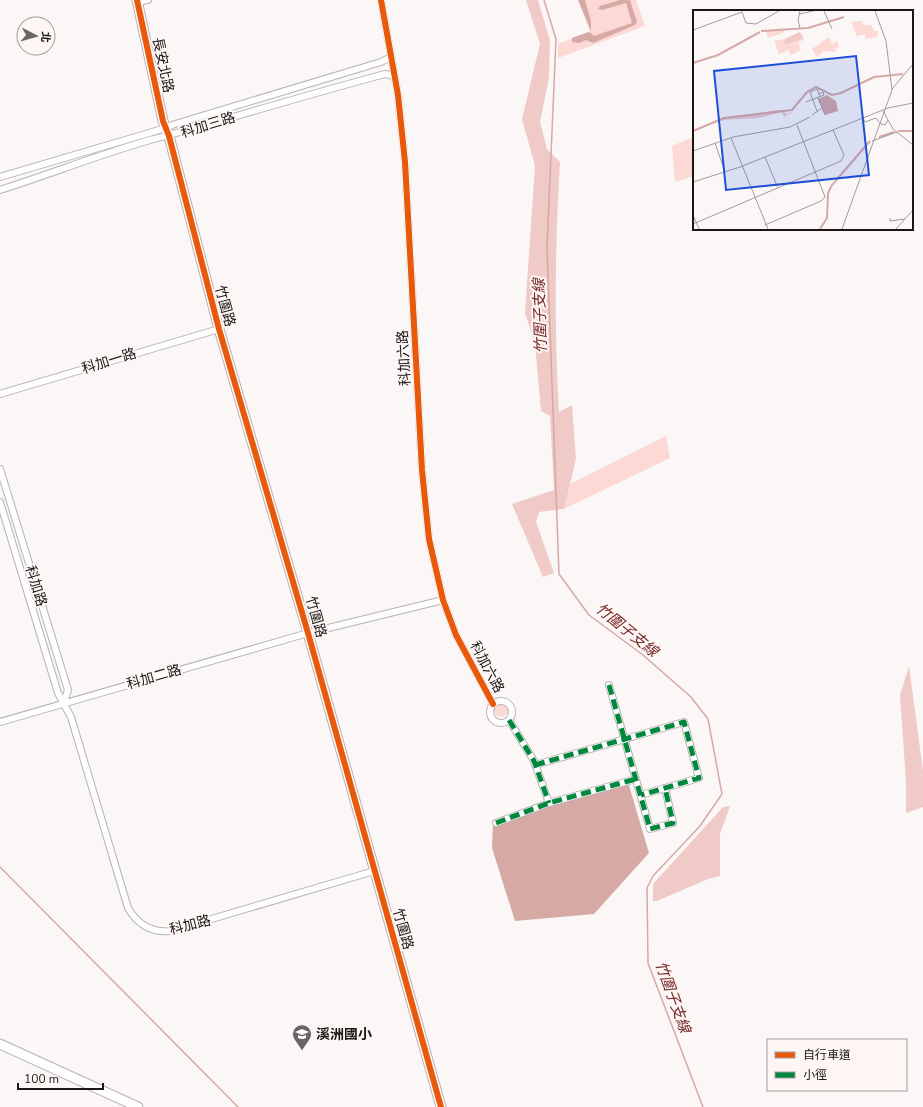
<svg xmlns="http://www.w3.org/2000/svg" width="923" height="1107" font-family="'Nunito Sans','Noto Sans TC',sans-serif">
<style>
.green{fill:#fdd9d6}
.forest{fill:#efcac7}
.water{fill:#d6a9a5}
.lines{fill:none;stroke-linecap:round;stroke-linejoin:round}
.stream{stroke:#d6a9a5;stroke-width:1.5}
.street-casing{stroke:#b7b3b3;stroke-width:8}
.secondary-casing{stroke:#b7b3b3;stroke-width:11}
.street{stroke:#fefefe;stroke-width:6}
.secondary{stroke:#fefefe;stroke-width:9}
.quiet{stroke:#00873e;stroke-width:5;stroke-dasharray:10 5;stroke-linecap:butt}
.cycleway-casing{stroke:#fdf6f5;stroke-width:8}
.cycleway{stroke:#e8590c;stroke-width:6}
.labels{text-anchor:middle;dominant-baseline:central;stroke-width:4;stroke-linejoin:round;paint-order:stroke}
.street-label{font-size:14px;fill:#1a1615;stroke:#fdf6f5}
.poi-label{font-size:14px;font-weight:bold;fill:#1a1615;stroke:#fdf6f5;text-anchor:start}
.water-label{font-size:15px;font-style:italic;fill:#742926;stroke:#fdf6f5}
.inset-river{fill:none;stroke:#d6a9a5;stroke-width:2}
.inset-road{fill:none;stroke:#a19d9d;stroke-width:1}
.view{fill:#1d4ed8;fill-opacity:0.15;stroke:#1d4ed8;stroke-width:2}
.inset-edge{fill:none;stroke:#1a1615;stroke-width:2}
</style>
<rect width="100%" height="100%" fill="#fbf7f7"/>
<g class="green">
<path d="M578,0H636L645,26L558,58V44L590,31Z"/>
<path d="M694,137V176L675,182L672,146Z"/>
<path d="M666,436L670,458L564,509L570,484Z"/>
<circle cx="501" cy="710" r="7"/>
</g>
<g class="forest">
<path d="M526,0H538L550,41L549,77L540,122L547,149L560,162C555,246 554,329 559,412L572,405L576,459L564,509L539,512L536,522L554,573L543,577L512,504L554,490L550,416L541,411L535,343L525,313L535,166L522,119L540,44Z"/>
<path d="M909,666L923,771V807L906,813V782L900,695Z"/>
<path d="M730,806L720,834V876L708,879L657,901H653V884L723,807Z"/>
</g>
<g class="water">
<path d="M578,0H585L591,21V31Z"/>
<path d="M620,0H630L637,22L635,25L593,43L586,40L579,43L572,42V38L589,32L594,36L632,23L626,3L602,10L598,9L600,6Z"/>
<path d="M628,782L649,853L594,914L515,921L492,848L493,823Z"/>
</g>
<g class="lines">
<g class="stream">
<path d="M544,0L556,39L547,247L559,574L589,615L643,655L691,697L708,719L722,794L700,826L653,876L647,888L648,963L703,1107"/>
<path d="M0,867L238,1107"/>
</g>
<defs>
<g id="street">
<path d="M381,0L398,95L405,162L422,470L429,539L443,600L456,635L493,704"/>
<path d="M137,2L148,0"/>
<path d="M0,177L166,128L172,125L381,62L391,57"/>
<path d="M0,190C50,174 101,154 150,140C229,119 306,95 385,74L394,76"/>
<path d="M0,394L219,329"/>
<path d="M0,469L68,690L64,702"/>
<path d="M0,502L58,693L71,717L128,908C138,925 152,933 171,931L374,871"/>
<path d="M609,685L650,829L673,823L665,788"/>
<circle cx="501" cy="712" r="11"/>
<path d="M509,720L534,761L549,803"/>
<path d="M0,722L308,633L443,600"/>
<path d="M535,765L684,722L699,778L641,795"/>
<path d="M496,823L549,803L636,779"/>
</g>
<g id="secondary">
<path d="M137,0L163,121L169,136L219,329L308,633L441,1107"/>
<path d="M0,1044L138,1107"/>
</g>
</defs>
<use href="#street" class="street-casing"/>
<use href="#secondary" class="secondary-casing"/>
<use href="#street" class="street"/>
<use href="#secondary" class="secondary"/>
<g class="quiet">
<path d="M609,685L650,829L673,823L665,788"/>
<path d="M509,720L534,761L549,803"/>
<path d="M535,765L684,722L699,778L641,795"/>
<path d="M496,823L549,803L636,779"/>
</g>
<defs>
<g id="cycleway">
<path d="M137,0L163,121L169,136L219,329L308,633L441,1107"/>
<path d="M381,0L398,95L405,162L422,470L429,539L443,600L456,635L493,704"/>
</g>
</defs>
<use href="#cycleway" class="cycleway-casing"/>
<use href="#cycleway" class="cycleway"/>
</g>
<defs>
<symbol id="school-pin" viewBox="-11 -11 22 30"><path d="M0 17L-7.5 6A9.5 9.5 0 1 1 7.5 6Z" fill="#696564" stroke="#fdf6f5"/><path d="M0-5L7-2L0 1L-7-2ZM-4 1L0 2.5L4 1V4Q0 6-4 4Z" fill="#fff"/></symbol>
</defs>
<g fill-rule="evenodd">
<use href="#school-pin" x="291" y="1023" width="22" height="30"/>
</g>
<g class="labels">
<g class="street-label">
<text transform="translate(163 65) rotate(78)">長安北路</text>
<text transform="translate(208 125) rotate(-17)">科加三路</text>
<text transform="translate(225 306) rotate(75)">竹圍路</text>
<text transform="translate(404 358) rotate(-93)">科加六路</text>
<text transform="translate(109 361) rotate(-17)">科加一路</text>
<text transform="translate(36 586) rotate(73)">科加路</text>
<text transform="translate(316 617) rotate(74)">竹圍路</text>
<text transform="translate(487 667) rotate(62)">科加六路</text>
<text transform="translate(154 677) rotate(-16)">科加二路</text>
<text transform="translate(190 925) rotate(-14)">科加路</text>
<text transform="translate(403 929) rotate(74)">竹圍路</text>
</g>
<g class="poi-label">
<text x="316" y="1034">溪洲國小</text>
</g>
<g class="water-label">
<text transform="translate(540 316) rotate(-92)">竹圍子支線</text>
<text transform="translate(627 630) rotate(39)">竹圍子支線</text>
<text transform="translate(673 997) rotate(70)">竹圍子支線</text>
</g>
</g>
<g transform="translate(693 10)">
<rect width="220" height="220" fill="#fbf7f7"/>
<path d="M169,11L170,15H178L181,21H185L184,27L172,29V24L164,26L158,12ZM76,20H91L92,22L75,28L73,22H68ZM136,27L139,34L144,31L146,37L142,39L143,42L131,41L124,47L119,39ZM91,29L92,35L111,30L105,33L108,40L98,45L95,40L86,44L81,31Z" fill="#fdd9d6"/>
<path d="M107,22L111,29L92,35L91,29ZM84,100H91L93,104L100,102L91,107L89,102L66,108L31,110L16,115L31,109Z" fill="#efcac7"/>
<path d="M134,85L143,91L145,101L132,105L125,89Z" fill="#d6a9a5"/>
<path class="inset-river" d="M68,21L115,18L151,7M0,53L25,45L67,22M0,121L31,108L99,100L114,82L123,77L139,85L148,83L181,67L210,64M205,121H220M186,127L201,122M127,219L134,208L135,183L139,175L177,131"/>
<path class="inset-road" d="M107,1L105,10L107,18M131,1L139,19M106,4L120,1M0,20L49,2L53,13L63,14L86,1M199,79L220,54M125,88L132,105M113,92L131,85L130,82L126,84M124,101L117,82L124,79L127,87M190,101L200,119L220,135M119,105L129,98M170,108L172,112L183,108L186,112M186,113L192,115L195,110M38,128L75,219M179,131L204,122M22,133L32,162M0,141L40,127L97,117L117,107M72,147L85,178M0,172L47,157L195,98L220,93M0,205L6,219M197,208V211L212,209M0,214L148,151L151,145L140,120M72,215L128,191L132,187L104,115M149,219L199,80L193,31L182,1M203,219L220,200"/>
<path class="view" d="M163,46L176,165L33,180L21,61Z"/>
<rect width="220" height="220" class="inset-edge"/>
</g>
<rect x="767" y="1039" width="140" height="52" fill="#fdf6f5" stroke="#a29c9b"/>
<rect x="775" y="1052" width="20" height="6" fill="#e8590c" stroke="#a29c9b"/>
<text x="803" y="1059" font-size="12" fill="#1a1615">自行車道</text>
<rect x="775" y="1072" width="20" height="6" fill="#00873e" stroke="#a29c9b"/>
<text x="803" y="1079" font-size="12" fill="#1a1615">小徑</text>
<g transform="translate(36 36) rotate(96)"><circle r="19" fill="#fdf6f5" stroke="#a29c9b"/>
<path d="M0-3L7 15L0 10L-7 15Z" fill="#696564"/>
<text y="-6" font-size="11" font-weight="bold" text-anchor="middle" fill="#1a1615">北</text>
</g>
<path d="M18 1083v6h85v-6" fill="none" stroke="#1a1615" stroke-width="2"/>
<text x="24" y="1083" font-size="12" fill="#1a1615" stroke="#fdf6f5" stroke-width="3" paint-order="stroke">100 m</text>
</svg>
